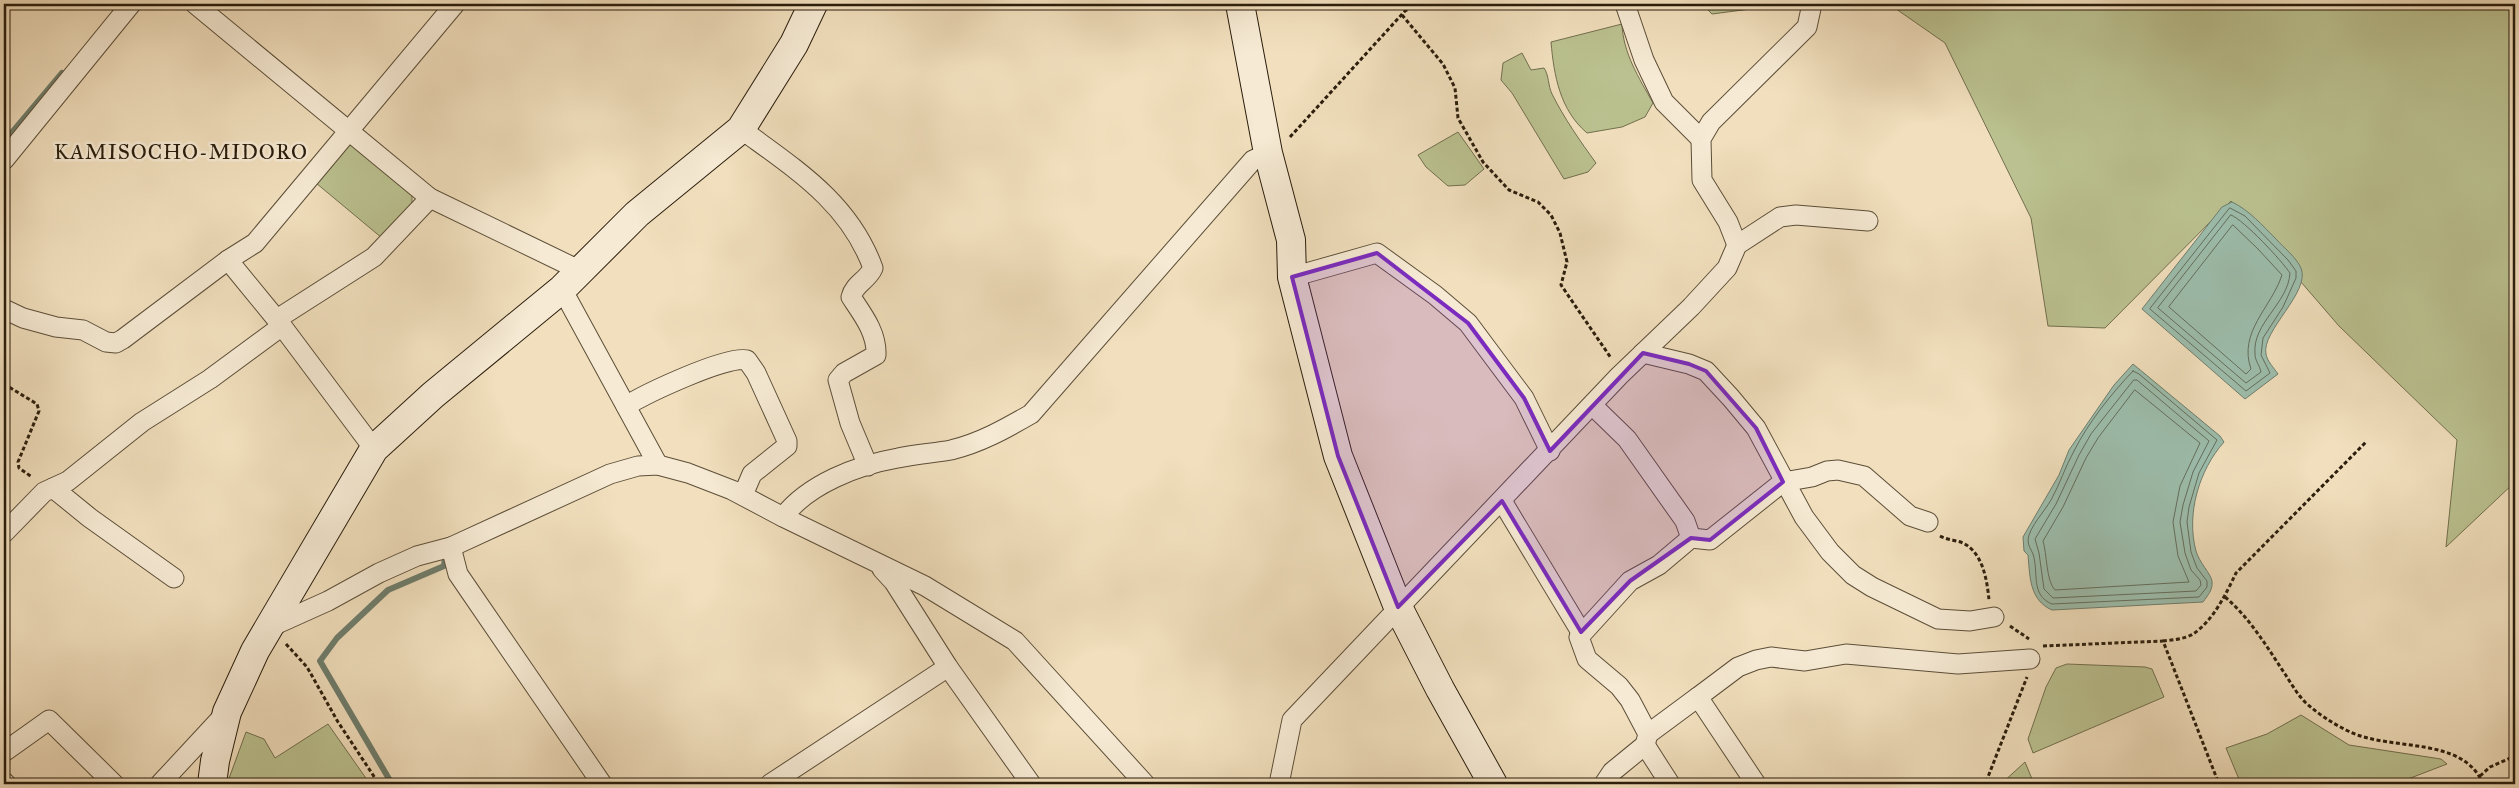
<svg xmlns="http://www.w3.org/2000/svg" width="2519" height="788" font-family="'IM FELL Great Primer',serif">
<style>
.green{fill:#bbc190;stroke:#726f4e}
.water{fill:#9cbdac;stroke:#6e7d6c}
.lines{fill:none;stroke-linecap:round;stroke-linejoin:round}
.shore{stroke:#636d5c;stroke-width:1}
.stream{stroke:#6e7d6c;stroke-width:6}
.street-casing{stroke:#5c4e38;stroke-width:21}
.secondary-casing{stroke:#2a1d0c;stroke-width:30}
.path{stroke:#2a1d0c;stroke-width:3;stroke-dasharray:4 2.5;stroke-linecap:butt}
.street{stroke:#f6ead4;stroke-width:19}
.secondary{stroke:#f6ead4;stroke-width:28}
.marked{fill:#7b2cbf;fill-opacity:0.2;stroke:#7b2cbf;stroke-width:4;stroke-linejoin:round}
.labels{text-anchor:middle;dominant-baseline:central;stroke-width:5;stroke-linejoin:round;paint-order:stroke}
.quarter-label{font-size:21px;letter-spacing:1px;fill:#2a1d0c;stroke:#f6ead4}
</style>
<rect width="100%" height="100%" fill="#f1dfbd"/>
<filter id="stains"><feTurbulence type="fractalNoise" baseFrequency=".004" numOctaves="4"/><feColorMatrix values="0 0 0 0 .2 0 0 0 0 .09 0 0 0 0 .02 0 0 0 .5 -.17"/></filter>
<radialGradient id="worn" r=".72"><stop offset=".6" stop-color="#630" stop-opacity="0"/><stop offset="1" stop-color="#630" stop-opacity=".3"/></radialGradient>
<g class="green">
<path d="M1702,4H1789L1712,14Z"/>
<path d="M1889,4H2515V482L2446,547L2457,440L2339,326L2231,201L2105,328L2048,326L2031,218L1945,43Z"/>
<path d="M1622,24C1623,53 1639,78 1653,103L1645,117L1622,127L1587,133C1560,110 1554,76 1551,42Z"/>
<path d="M1522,53L1531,70L1544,68C1549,75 1548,86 1552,94C1564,118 1580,141 1596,163L1588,172L1564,179L1512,93L1501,80L1503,63Z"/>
<path d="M1458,132L1484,169L1465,185L1448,186L1426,167L1418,155Z"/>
<path d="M348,145H352L412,195V204L382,238L316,183Z"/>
<path d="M2067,664L2145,667L2152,669L2164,697L2033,753L2028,739L2046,687L2056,668Z"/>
<path d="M2301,715L2349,745L2441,759L2447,764L2395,784H2241L2226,748L2267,734Z"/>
<path d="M328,724L370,784H227L246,732L264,739L275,758Z"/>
<path d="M2025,762L2034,784H2001Z"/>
</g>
<g class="water">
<path d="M2232,202C2249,210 2263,226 2276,239C2284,248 2296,257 2301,268C2311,292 2261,331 2266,354C2267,361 2274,368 2278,374L2245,399L2142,309L2222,207Z"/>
<path d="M2133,364L2220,436L2224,442C2199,470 2186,514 2196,551C2199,562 2211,574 2212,581C2213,590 2208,595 2203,602L2052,610C2029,600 2030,576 2028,555L2024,551L2023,537L2059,475L2069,450L2114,385Z"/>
</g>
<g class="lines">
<g class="shore">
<path d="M2230,208L2245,216L2288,260L2296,271V278L2283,307L2263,338L2261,355L2270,373L2246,391L2150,309Z"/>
<path d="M2231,215C2244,220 2282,261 2290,273C2288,304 2252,323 2255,354C2255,361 2260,366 2261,372L2246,383L2158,308Z"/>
<path d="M2233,225L2258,249L2282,275C2271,308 2238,332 2251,369L2246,374L2169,307Z"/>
<path d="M2133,371L2139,374L2217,440L2199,473L2189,507L2187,522L2191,552L2197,568L2207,581V587L2199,597L2052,604C2030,595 2039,572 2033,554C2031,549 2028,546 2028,540C2029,527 2045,511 2051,500C2060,484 2065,467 2074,451C2088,423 2111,394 2133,371Z"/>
<path d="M2134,380H2137L2209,441L2193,472L2183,505L2180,522L2185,553L2191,570L2200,580L2201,585L2196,591L2053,598L2044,589L2039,553L2035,539L2056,504L2079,455L2091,434Z"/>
<path d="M2135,390L2200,443L2180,486L2173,522L2178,556L2189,582L2055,590C2046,581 2047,553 2043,541L2063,507L2086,458L2098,438Z"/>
</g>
<g class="stream">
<path d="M4,142L62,73"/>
<path d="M392,784L320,661L337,638L388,590L444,566L445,556"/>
</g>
<defs>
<g id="street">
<path d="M195,4L430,198L581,271"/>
<path d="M1625,4L1644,60L1664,102L1701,139"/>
<path d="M741,129C795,169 849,202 873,268C868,280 854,284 851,297C863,315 877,333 876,355L844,373L838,380L850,423L868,466"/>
<path d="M4,160L131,4"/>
<path d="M1737,245L1728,222L1702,180L1701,139L1711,122L1807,27L1812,4"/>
<path d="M228,260L282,326"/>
<path d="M1292,277L1377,253L1435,295L1468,323L1524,398L1550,451"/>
<path d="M562,289L658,465"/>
<path d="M4,309L23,318L56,327L83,330L106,342L116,343L123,339L228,260L255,243L455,4"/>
<path d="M277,319L374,257L430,198"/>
<path d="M1643,353L1689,364L1706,371L1731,398L1756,428L1804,517L1830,552L1853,575L1872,587L1938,619L1970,621L1994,617"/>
<path d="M1592,405L1627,439L1685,521L1691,538"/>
<path d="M626,406C645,394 727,355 747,360L756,373L787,441V446L752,474L743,495"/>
<path d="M53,488L90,518L174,578"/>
<path d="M1502,501L1581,632"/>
<path d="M783,517C808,484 858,465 898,458C916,454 934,453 951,450C980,443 1005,429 1031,414L1253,160L1268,153"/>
<path d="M4,533L44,492L68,481L142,422L210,379L282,326L374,449"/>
<path d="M451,547L458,574L602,784"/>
<path d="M882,569L894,582L948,667L1031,784"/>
<path d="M268,628L328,601L379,573L417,556L451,547L610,474L638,466L658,465L688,473L732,490L783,517L925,586L1015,641L1145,784"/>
<path d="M1648,734L1698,697"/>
<path d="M1645,745L1670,784"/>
<path d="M4,752L49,720L114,784"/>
<path d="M4,782L6,784"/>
<path d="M160,784L225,714"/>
<path d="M770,784L948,667"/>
<path d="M1279,784L1292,720L1619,376L1691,307L1727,268L1737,245L1780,217L1796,215L1868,221"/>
<path d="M1604,784L1612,772L1645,745L1648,734L1630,700L1619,686L1587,659L1579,637L1630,581L1659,565L1691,538L1710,540L1783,482L1812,477L1827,471L1838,470L1864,476L1910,516L1928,522"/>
<path d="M1756,784L1698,697L1738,667L1756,660L1771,657L1805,661L1846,654L1958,664L2030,659"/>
</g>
<g id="secondary">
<path d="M1240,4L1268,153L1291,240L1292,277L1338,456L1398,607L1440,689L1493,784"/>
<path d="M212,784L215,761L227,712L255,651L374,449L433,395L562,289L637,214L741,129L794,44L813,4"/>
</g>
</defs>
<use href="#street" class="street-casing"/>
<use href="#secondary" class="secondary-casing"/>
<g class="path">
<path d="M1402,15L1443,64L1455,88L1458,118L1483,162L1509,190L1538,202L1551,215L1560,233L1567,262L1561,285L1611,358"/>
<path d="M1290,137L1405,11L1419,4"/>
<path d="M4,384L37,404L39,411L18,462L19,468L32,477"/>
<path d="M1940,536C1947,540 1956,540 1963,543C1983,553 1987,580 1989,600"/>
<path d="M2225,597C2250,618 2267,647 2285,674C2291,683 2297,694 2305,702C2318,714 2332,723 2348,731C2390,752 2463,735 2483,784"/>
<path d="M2010,626L2029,639"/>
<path d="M2163,641C2172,640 2185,639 2193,634C2213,621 2226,594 2236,573L2366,442"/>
<path d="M286,644L307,667L338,722L379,784"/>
<path d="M2043,646L2163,641L2219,784"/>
<path d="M2480,776L2490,767L2515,756"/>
<path d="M1980,784L1986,782L2027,677"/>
</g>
<use href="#street" class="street"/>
<use href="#secondary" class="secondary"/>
</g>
<path class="marked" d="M1377,253L1468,323L1524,398L1550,451L1643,353L1689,364L1706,371L1756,428L1783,482L1710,540L1691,538L1630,581L1581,632L1502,501L1398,607L1338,456L1292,277Z"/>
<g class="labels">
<g class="quarter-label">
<text x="181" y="152">KAMISOCHO-MIDORO</text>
</g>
</g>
<rect width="2519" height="788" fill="none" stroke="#f1dfbd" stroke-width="20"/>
<rect x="5" y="5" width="2509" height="778" fill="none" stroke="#2a1d0c" stroke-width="2.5"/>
<rect x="10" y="10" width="2499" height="768" fill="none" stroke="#2a1d0c"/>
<rect width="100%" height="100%" filter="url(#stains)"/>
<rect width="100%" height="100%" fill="url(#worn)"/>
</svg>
